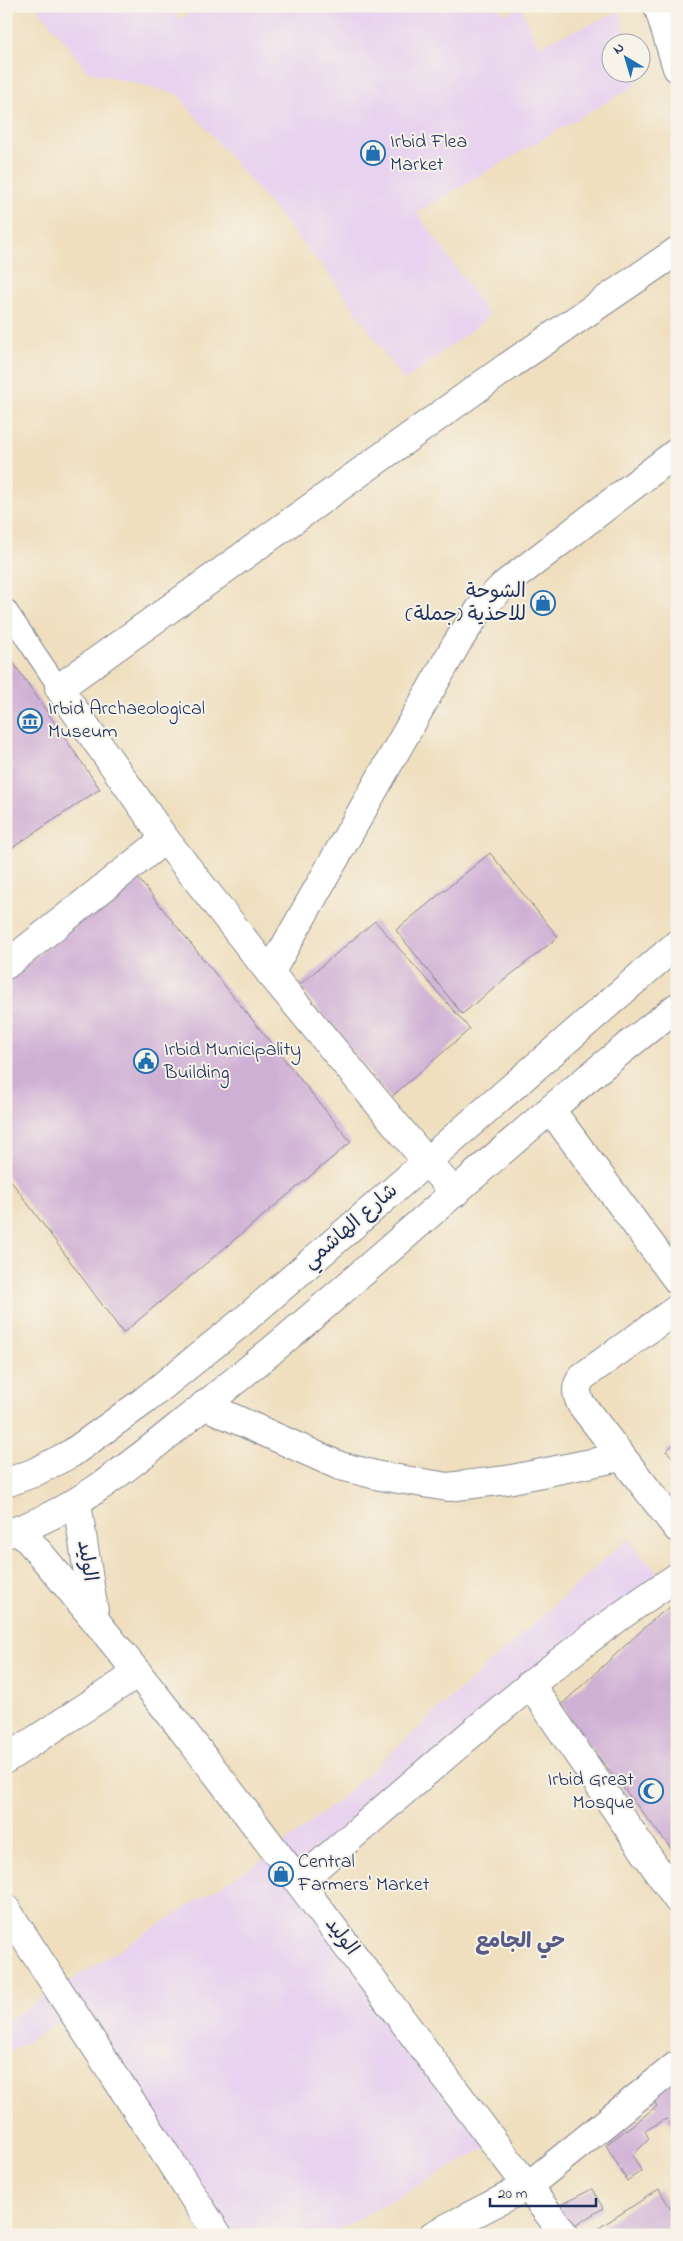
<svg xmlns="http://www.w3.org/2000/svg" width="683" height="2241" font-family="'Indie Flower','Playpen Sans Arabic',sans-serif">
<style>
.built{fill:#e7d2ef}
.building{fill:#cfb0d5}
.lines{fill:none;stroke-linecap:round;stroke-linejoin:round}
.lane-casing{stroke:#85878e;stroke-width:22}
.street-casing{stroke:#85878e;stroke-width:30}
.secondary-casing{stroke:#85878e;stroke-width:30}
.lane{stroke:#fff;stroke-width:20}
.street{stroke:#fff;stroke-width:28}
.secondary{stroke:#fff;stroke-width:28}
.labels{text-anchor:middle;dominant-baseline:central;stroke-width:4;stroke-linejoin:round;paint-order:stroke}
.poi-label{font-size:20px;fill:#1b2f5e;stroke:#f7f3e8;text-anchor:start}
.street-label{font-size:20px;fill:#1b2f5e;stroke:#f7f3e8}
.neighbourhood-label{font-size:21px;font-weight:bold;fill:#5a5c88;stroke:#f7f3e8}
</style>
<rect width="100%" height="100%" fill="#f7f3e8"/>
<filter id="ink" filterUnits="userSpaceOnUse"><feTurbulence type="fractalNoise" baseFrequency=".02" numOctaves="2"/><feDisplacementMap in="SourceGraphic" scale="10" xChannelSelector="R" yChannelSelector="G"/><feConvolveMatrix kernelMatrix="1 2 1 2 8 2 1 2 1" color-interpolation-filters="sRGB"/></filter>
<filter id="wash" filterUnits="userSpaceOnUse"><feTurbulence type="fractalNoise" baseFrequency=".0096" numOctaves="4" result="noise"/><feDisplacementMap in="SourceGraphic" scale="20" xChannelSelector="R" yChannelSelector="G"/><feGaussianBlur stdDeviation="1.12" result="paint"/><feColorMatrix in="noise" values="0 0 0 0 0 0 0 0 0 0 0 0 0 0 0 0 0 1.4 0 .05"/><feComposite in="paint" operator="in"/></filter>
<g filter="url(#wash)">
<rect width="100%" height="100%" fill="#efdfbf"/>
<g class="built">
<path d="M36,6H170L180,19L205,6H499L503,14L521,8L538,46L621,11L627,42H610V72L634,73L636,85L417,212L490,316L404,381L333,279L177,94L87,71Z"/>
<path d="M627,1539L665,1581L300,1893L489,2146L329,2235H209L66,2017L6,2055V2021L270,1855L341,1798Z"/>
</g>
<g id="blocks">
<g class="building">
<path d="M6,652L100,789L6,852Z"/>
<path d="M490,853L558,937L462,1014L396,930Z"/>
<path d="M137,877L351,1142L123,1333L6,1174V980Z"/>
<path d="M375,921L470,1029L390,1098L299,985Z"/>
<path d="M677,1441V1461L666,1451Z"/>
<path d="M677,1602V1856L574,1726L562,1704L656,1617Z"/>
<path d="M677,2078V2125L673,2127L666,2119L645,2131L649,2139L633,2155L641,2171L627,2181L606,2145L657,2106L652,2099Z"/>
<path d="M592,2189L603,2208L570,2229L554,2208Z"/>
<path d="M659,2189L677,2220V2235H588Z"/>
</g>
</g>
</g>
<g filter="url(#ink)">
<use href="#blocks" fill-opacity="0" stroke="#85878e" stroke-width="1"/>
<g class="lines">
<defs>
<path id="lane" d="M6,609L59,688"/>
<g id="street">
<path d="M6,965L165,839"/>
<path d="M270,973L457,643L480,609L504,585L677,452"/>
<path d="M551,1110L677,1280"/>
<path d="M455,1193L427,1162L270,973L165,839L59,688L507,367L677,251"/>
<path d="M677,1309L582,1377C575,1387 576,1393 581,1404L677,1528"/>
<path d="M204,1405L340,1466L380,1476L448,1487L507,1480L621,1457"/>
<path d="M77,1503L95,1618"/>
<path d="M20,1530C213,1756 383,2000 565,2235"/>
<path d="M530,1684L677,1899"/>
<path d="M6,1759L138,1673"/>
<path d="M300,1881C423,1776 542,1666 677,1577"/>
<path d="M6,1909L218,2235"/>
<path d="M433,2235L528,2186L677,2065"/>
</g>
<g id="secondary">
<path d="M658,6L677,68"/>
<path d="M6,1483L33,1473L72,1453L144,1401L243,1321L677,944"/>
<path d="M6,1534C85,1509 146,1451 210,1401C369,1274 515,1131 677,1007"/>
</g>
</defs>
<use href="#lane" class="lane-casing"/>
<use href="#street" class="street-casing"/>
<use href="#secondary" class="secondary-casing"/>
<use href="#lane" class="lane"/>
<use href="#street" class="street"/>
<use href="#secondary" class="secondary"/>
</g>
</g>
<defs>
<symbol id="shop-ring" viewBox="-11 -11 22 22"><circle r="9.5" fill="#f7f3e8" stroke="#1f6fb2" stroke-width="1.5"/><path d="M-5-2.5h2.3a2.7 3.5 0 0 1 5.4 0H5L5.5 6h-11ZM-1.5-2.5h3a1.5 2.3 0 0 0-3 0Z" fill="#1f6fb2"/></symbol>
<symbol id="museum-ring" viewBox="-11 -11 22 22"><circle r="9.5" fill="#f7f3e8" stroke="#1f6fb2" stroke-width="1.5"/><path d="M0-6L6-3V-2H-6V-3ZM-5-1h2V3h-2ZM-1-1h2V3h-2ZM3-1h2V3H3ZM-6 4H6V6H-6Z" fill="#1f6fb2"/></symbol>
<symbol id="civic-ring" viewBox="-11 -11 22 22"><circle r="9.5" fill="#f7f3e8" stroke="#1f6fb2" stroke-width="1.5"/><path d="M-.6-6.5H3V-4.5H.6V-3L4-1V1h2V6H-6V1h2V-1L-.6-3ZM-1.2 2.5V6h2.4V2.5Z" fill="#1f6fb2"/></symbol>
<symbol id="mosque-ring" viewBox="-11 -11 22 22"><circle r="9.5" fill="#f7f3e8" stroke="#1f6fb2" stroke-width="1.5"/><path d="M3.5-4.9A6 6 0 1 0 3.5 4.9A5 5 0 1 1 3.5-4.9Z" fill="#1f6fb2"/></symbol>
</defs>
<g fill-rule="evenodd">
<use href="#shop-ring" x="359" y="139" width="28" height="28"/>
<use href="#shop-ring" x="529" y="589" width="28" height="28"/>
<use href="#museum-ring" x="16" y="707" width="28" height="28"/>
<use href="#civic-ring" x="132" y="1047" width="28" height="28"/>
<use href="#mosque-ring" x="637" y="1777" width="28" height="28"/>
<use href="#shop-ring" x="267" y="1860" width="28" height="28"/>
</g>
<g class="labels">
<g class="poi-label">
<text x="390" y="142">Irbid Flea<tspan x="390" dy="23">Market</tspan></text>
<text x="526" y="592" text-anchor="end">الشوحة<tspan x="526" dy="23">للاحذية (جملة)</tspan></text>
<text x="48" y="709">Irbid Archaeological<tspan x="48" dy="23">Museum</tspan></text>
<text x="164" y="1050">Irbid Municipality<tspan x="164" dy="23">Building</tspan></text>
<text x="634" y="1780" text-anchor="end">Irbid Great<tspan x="634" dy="23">Mosque</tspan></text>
<text x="298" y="1862">Central<tspan x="298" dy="23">Farmers' Market</tspan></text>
</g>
<g class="street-label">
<text transform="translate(351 1227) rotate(-41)">شارع الهاشمي</text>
<text transform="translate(86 1561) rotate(81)">الوليد</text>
<text transform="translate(341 1937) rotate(53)">الوليد</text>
</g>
<g class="neighbourhood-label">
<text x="520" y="1942">حي الجامع</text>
</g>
</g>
<rect width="683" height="2241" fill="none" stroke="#f7f3e8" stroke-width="25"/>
<g transform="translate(626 58) rotate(322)"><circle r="24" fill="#f7f3e8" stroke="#9fa5b1"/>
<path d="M0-4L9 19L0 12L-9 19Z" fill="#1f6fb2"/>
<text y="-8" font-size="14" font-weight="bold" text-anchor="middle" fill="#1b2f5e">N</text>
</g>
<path d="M490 2198v8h106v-8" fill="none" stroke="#1b2f5e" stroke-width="2.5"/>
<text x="498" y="2198" font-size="15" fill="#1b2f5e" stroke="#f7f3e8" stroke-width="4" paint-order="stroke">20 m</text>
</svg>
